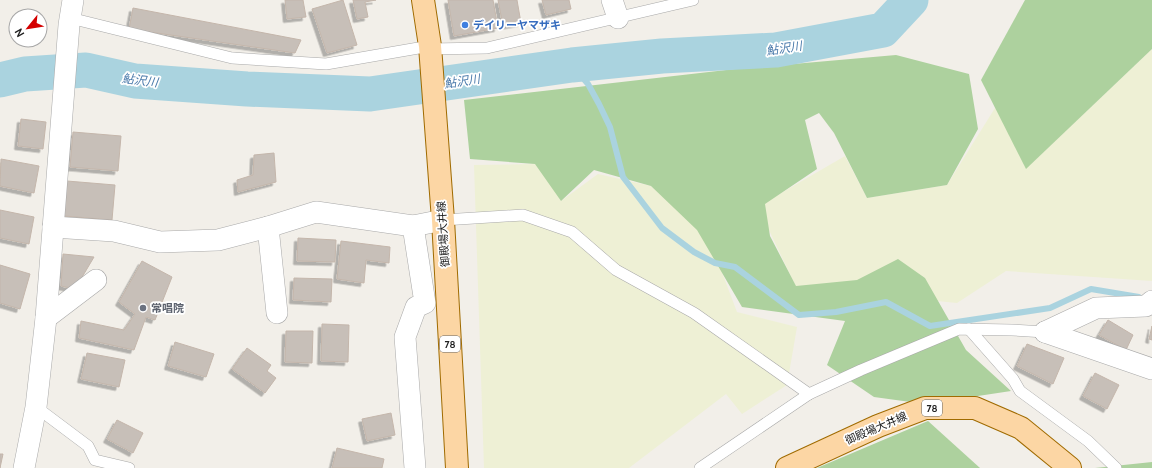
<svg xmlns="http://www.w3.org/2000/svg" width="1152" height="468" font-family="Cabin,'Noto Sans JP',sans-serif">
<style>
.farmland{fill:#eef0d5}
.forest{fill:#add19e}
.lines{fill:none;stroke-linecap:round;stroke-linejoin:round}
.stream{stroke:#aad3df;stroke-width:6}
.river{stroke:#aad3df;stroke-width:35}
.building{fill:#c7bfb8;stroke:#c4b6ab;filter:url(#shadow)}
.service-casing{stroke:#a9a9a9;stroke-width:12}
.minor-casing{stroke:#a9a9a9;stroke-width:22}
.primary-casing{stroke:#a06b00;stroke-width:24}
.service{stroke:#fff;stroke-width:11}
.minor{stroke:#fff;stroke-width:21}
.primary{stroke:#fcd6a4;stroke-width:22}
.shop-dot{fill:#3f7fe0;stroke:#fff;stroke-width:1.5}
.worship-dot{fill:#6b7280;stroke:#fff;stroke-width:1.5}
.labels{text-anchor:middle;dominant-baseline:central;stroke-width:3.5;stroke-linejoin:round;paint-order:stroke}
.shield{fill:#fff;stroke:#646464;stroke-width:1}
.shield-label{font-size:10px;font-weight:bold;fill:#222}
.shop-label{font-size:11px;font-weight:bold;fill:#366cbe;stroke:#fff;text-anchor:start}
.street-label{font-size:11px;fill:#222;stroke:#fff}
.worship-label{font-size:11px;font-weight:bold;fill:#5b616d;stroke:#fff;text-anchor:start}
.water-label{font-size:12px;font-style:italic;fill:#4a7aab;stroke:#fff}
</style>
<defs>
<filter id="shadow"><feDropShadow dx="-3.5" dy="3.5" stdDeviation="0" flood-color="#0004"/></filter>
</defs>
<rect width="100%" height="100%" fill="#f2efe9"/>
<g class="farmland">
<path d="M1152,49V281L1006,271L957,303L796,287L768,228L764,203L845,156L867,198L947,185L995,108L1033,162Z"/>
<path d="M542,164L561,201L598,174L651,186L706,230L737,312L797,327L787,385L742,414L726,394L629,468H484L474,165Z"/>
</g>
<g class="forest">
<path d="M1025,0H1152V49L1026,169L981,80Z"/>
<path d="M896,55L969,74L978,129L947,185L867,198L834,133L819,113L805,120L817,169L765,204L770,236L796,286L857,280L898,259L925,278L966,350L1011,391L925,404L874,397L827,365L845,321L742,307L697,230L651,186L594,170L561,201L535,164L470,159L464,100L735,69Z"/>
<path d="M928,421L980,468H817Z"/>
<path d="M1152,462V468H1095Z"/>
</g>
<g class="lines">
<path class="stream" d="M572,65L588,84L599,104L610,127L623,177L662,228L694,252L715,263L735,267L799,315L836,312L886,302L930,326L1050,308L1091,289L1139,297"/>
<path class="river" d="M0,80L25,74L86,70L135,81L247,89L370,94L572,65L662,56L776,50L883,30L911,0"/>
</g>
<g class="building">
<path d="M285,0H303L306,17L287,19Z"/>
<path d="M343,0L357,45L327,53L312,9Z"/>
<path d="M353,0H376L365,2L368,17L357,19Z"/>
<path d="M448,0H493L498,28L454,36Z"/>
<path d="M498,0H517L521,23L503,26Z"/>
<path d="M542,0H569L571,9L546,15Z"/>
<path d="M133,8L301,40L295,53L129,29Z"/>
<path d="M21,119L46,122L43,149L18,146Z"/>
<path d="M73,132L121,136L118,171L70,167Z"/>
<path d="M274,153L276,182L238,192L237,180L253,175L254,155Z"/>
<path d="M1,159L39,166L34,193L0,186Z"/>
<path d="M67,181L115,185L112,220L64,216Z"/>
<path d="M0,210L34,217L29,244L0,238Z"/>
<path d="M298,238L336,240L335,262L297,261Z"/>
<path d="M341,241L390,247L389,263L366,260L364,283L337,279Z"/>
<path d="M63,254L94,257L75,289L61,286Z"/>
<path d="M142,261L172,277L155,320L146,317L134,350L79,338L81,321L124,330L135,314L119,302Z"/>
<path d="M0,265L30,274L20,309L0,303Z"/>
<path d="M294,278L332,279L331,302L293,300Z"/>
<path d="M1108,320L1133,335L1126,350L1099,335Z"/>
<path d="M322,324L349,325L348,362L321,361Z"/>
<path d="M1152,326V340L1149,339Z"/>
<path d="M286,331H313L312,363L285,362Z"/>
<path d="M175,342L214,354L206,377L168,366Z"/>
<path d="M1027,344L1064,358L1053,384L1017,366Z"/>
<path d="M247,348L271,365L267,371L276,378L265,393L232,369Z"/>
<path d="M87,353L125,360L119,387L81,379Z"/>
<path d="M1095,373L1119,385L1107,409L1083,396Z"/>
<path d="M391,413L395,435L367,441L362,419Z"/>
<path d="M117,420L143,433L133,453L107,439Z"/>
<path d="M337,448L384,459L382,468H332Z"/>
<path d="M0,454H3L0,468Z"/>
</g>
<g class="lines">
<defs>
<g id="service">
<path d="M70,18L232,58L326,64L430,46"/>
<path d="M430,49L487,48L693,0"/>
<path d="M443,220L523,215L572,232L616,270L694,313L809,394L861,370L959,329L1012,330L1045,332"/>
<path d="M969,329L1013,379L1020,391L1088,441L1116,468"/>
<path d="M36,407L88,446L95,460L129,468"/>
<path d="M700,468L809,394"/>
</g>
<g id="minor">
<path d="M612,0L618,18"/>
<path d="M413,226L425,303L416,307L405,337L415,468"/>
<path d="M53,227L114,231L160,242L218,240L268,227"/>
<path d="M277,313L268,227L316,212L413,226L443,220"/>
<path d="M46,318L96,280"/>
<path d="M1045,332L1096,308L1146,306L1152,301"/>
<path d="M1045,332L1152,369"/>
<path d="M24,468L36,407L46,318L69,25L73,0"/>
</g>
<g id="primary">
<path d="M423,0L430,46L443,220L457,468"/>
<path d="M787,468L878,426L925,408H975L1021,428L1070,468"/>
</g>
</defs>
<use href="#service" class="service-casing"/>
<use href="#minor" class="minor-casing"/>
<use href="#primary" class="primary-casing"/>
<use href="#service" class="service"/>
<use href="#minor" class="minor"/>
<use href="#primary" class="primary"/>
</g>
<circle class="shop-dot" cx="465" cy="25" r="4"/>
<circle class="worship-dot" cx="143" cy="308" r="4"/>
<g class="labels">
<g class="shield">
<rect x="440" y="336" width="20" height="16" rx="3"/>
<rect x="922" y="400" width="20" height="16" rx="3"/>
</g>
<g class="shield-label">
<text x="450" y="344">78</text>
<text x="932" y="408">78</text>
</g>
<g class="shop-label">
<text x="473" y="25">デイリーヤマザキ</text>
</g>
<g class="street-label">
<text transform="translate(443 234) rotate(-94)">御殿場大井線</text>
<text transform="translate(876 428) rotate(-23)">御殿場大井線</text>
</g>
<g class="worship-label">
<text x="151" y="308">常唱院</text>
</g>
<g class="water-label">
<text transform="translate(784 48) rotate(-8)">鮎沢川</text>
<text transform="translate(140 80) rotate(7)">鮎沢川</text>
<text transform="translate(462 81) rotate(-8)">鮎沢川</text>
</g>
</g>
<g transform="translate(28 28) rotate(240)"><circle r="19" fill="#ffffff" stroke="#a7a7a7"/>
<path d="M0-3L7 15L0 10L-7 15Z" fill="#d40000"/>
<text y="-6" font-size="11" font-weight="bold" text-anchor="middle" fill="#222222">N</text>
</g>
</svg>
